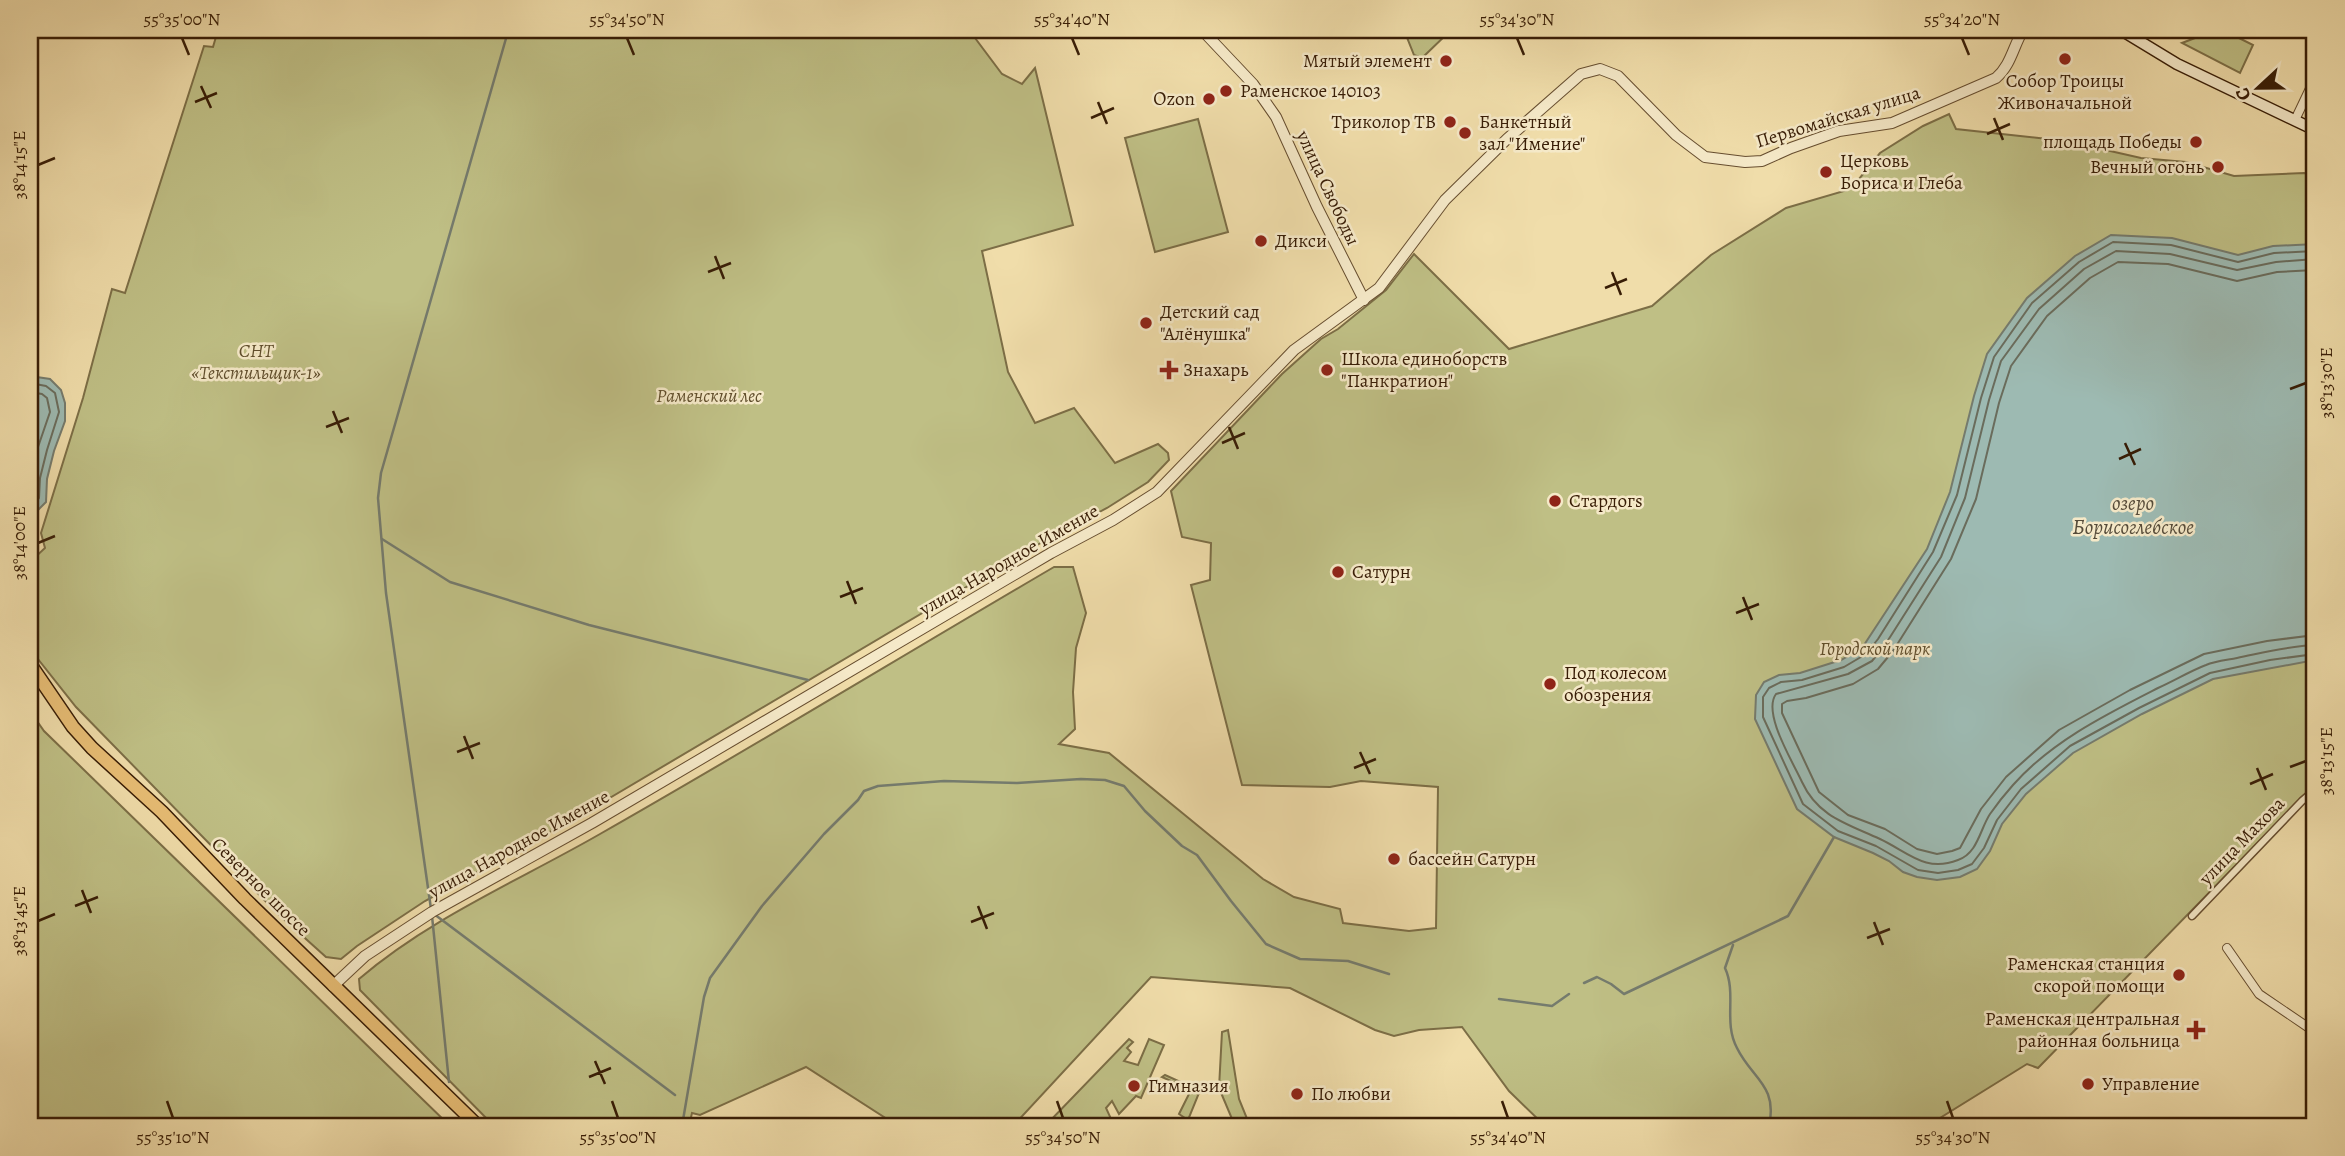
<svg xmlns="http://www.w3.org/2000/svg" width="2345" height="1156" font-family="Alegreya,serif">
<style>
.green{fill:#bfbf85;stroke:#7c6e46;stroke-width:2}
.water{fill:#9dbab2;stroke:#757b6d;stroke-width:2}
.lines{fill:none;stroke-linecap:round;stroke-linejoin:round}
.shore{stroke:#6a6c5c;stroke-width:2}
.stream{stroke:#757b6d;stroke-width:2.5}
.pedestrian-casing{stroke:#664d2f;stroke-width:9}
.minor-casing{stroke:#664d2f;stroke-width:10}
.tertiary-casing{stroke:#664d2f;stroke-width:12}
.secondary-casing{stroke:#381d06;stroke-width:13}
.primary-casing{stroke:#381d06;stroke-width:15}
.pedestrian{stroke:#f5e9c8;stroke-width:6}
.minor{stroke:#f5e9c8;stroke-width:8}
.tertiary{stroke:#f5e9c8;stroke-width:10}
.secondary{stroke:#f5e9c8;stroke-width:10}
.primary{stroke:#e8be75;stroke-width:12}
.ticks{fill:none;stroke:#381d06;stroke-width:2.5}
.poi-dot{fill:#8f2418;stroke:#f5e9c8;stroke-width:2.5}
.labels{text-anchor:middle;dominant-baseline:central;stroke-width:5;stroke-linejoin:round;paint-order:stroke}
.poi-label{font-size:19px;fill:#381d06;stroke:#f5e9c8;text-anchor:start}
.street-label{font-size:19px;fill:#381d06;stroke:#f5e9c8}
.park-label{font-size:19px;font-style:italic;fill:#604e2c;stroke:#f5e9c8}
.water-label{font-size:21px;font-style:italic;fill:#564c3a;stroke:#f5e9c8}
.neatline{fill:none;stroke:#381d06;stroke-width:2.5}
.ticks-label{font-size:18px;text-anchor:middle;fill:#381d06}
</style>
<rect width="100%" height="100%" fill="#f0ddaa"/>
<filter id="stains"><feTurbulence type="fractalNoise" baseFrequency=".00286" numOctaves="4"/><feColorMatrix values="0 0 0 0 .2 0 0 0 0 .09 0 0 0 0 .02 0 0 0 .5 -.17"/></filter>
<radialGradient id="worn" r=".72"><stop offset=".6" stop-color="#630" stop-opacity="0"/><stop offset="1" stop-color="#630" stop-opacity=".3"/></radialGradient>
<g class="green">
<path d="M218,30H969L1002,74L1022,84L1035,68L1073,225L982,251L1008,372L1035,423L1074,408L1115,463L1158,444L1168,453L1169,460L1148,482L1107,508L1044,541L586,812L425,901L357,946L341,959L326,957L277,913L76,707L34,654L30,645V562L45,548L41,533L83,398L112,289L125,293L204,46L213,47Z"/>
<path d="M1404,30H1451L1422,58L1414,55Z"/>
<path d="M2216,30H2223L2253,45L2240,73L2182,43Z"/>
<path d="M1949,114L1956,129L2066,141L2141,158L2186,162L2234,176L2304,173L2315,176V784L2038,1068L2027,1064L1927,1126H1545L1509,1091L1462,1027L1419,1030L1394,1036L1375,1030L1290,988L1151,977L1013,1126H898L806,1067L700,1115L692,1113L689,1126H494L360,990L359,979C430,918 520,880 600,834C753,747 902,656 1054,567H1073L1086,613L1076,648L1073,692L1075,729L1059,744L1109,753L1263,879L1294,897L1340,909L1343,923L1409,931L1436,928L1438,787L1361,781L1330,787L1242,785L1191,585L1210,580L1211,543L1182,537L1171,491L1282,374L1321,339L1338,329L1386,290L1414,254L1509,349L1652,306L1711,255L1786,208L1851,189L1880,153L1923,126Z"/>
<path d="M1198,119L1228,232L1155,252L1125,138Z"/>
<path d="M30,711L44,731L450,1126H30Z"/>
<path d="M1228,1030L1239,1099L1250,1126H1235L1219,1088L1222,1032Z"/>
<path d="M1129,1039L1133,1042L1127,1048L1131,1052L1124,1061L1138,1065L1149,1039L1164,1045L1141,1098L1136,1096L1119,1114L1112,1101L1106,1108L1112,1121L1107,1126H1045Z"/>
<path d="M1165,1075L1196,1089L1199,1093L1188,1120L1179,1114L1191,1090L1162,1077Z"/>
</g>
<g class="water">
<path d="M2111,235L2172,238L2238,255L2273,246L2315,244V660L2213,679L2142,714L2073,753L2026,794L2002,824L1990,851L1977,869L1960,877L1937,880L1917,877L1903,872L1889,861L1873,853L1834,837L1797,809L1755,719L1756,695L1764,682L1779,675L1800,673L1841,660L1862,648L1927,549L1950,492L1974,396L1987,354L2027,298L2075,256Z"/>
<path d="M30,376L50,379L61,390L65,403V421L54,451L47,479L46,502L37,511L30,530Z"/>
</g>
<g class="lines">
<g class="shore">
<path d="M2315,251L2274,253L2238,262L2171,245L2113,242L2079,262L2032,303L1994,357L1981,398L1957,495L1933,552L1878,639L1866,654L1844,667L1802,680L1781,682L1769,688L1763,697V717L1803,804L1838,831L1876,846L1918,870L1938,873L1958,870L1972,864L1984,848L1997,820L2021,789L2070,746L2139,708L2210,673L2270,660L2315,654"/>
<path d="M2315,259L2276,262L2237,270L2170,254L2116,251L2084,269L2039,309L2001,361L1989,400L1965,498L1941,557L1885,645L1872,661L1848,674L1776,694C1762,713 1793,762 1802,782C1818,817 1848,824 1880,839C1908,852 1925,873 1958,860C1978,853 1980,829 1990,814C1997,804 2005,794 2013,785C2052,741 2107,714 2158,688C2174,681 2190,671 2206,665C2215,661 2227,660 2237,658C2262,653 2289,646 2315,645"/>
<path d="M2315,270L2277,272L2237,281L2168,264L2118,262L2090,278L2047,316L2011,366L1999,403L1976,499L1951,559L1893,651L1878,669L1853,684L1806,698L1787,701L1782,704V713L1819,792L1848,815L1885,829L1917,849L1937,854L1952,851L1960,848L1981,809L2006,777L2059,730L2130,690L2204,654L2267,641L2315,635"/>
<path d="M30,383L46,386L55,393L59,412L47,450L40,478L39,498L30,511"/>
<path d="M30,392L42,394L47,398L50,412L38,447L30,496"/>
</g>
<g class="stream">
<path d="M382,539L450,582L589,625L808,680"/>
<path d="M431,909L386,593L378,498L381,473L507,35"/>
<path d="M434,914L675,1095"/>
<path d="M432,916L449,1082"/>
<path d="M1733,945L1725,968C1737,994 1723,1022 1737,1048C1752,1079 1778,1085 1769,1126"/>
<path d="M1584,983L1597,977L1611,984L1624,994L1788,916L1834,837"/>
<path d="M1499,999L1552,1006L1569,994"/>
<path d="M682,1126L704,997L710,978L762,906L824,834L858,800L864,791L878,786L944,781L1017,783L1081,779L1105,780L1124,786L1145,811L1182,846L1197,855L1231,901L1266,944L1300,959L1348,961L1389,974"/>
</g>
<defs>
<path id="pedestrian" d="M2192,916L2302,801L2315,790"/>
<g id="minor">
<path d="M2295,120L2315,78"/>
<path d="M2227,948L2259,994L2315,1032"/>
</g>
<g id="tertiary">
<path d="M1202,30L1253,84L1276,117L1317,207L1364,300"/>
<path d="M333,986L365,956L432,912L592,823L1051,553L1113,520L1157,492L1294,350L1379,288L1445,200L1507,139L1581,74L1600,69L1618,76L1676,135L1705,157L1745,162L1762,161L1791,148L1839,131L1892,123L1996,78C2011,65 2013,47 2023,30"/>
</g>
<path id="secondary" d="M2121,30L2177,64L2315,130"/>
<g id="primary">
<path d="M30,40L33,30"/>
<path d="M30,664L73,727L92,748L162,812L245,899L478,1126"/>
</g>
</defs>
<use href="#pedestrian" class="pedestrian-casing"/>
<use href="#minor" class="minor-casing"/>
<use href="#tertiary" class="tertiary-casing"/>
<use href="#secondary" class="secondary-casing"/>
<use href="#primary" class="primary-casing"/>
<use href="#pedestrian" class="pedestrian"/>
<use href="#minor" class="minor"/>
<use href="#tertiary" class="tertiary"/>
<use href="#secondary" class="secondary"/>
<use href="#primary" class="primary"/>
</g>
<path class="ticks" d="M182,38L189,55M627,38L634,55M1072,38L1079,55M1517,38L1524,55M1962,38L1969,55M201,86L211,108M195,102L217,93M1098,102L1107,124M1091,118L1114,108M1994,118L2003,140M1987,134L2010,124M38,165L55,158M715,256L724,279M708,272L731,263M1612,272L1621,295M1605,288L1627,279M2290,389L2306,383M333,411L342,433M326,427L349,418M1229,427L1238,449M1222,443L1245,433M2125,443L2135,465M2119,459L2141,449M38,543L55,536M847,581L856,604M840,597L863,588M1743,597L1752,620M1736,613L1759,604M464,736L473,759M457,752L480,743M1360,752L1370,774M2290,767L2306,761M1354,768L1376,759M2257,768L2266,790M2250,784L2273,774M82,890L91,913M75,906L98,897M978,906L987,929M38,921L55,914M971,922L994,913M1874,922L1883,945M1867,938L1890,929M595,1061L605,1084M589,1077L611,1068M167,1101L173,1118M612,1101L618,1118M1057,1101L1063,1118M1502,1101L1508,1118M1947,1101L1953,1118"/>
<g class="poi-dot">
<circle cx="2065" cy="59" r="7"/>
<circle cx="1446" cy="61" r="7"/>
<circle cx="1226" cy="91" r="7"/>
<circle cx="1209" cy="99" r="7"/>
<circle cx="1450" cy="122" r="7"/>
<circle cx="1465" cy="133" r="7"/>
<circle cx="2196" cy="142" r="7"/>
<circle cx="2218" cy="167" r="7"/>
<circle cx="1826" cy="172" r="7"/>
<circle cx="1261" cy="241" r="7"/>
<circle cx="1146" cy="323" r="7"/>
<path d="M1165.5 359.5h7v7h7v7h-7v7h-7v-7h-7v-7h7z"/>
<circle cx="1327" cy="370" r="7"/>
<circle cx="1555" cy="501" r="7"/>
<circle cx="1338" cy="572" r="7"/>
<circle cx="1550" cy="684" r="7"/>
<circle cx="1394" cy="859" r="7"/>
<circle cx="2179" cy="975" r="7"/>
<path d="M2192.5 1019.5h7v7h7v7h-7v7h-7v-7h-7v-7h7z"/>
<circle cx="2088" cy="1084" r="7"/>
<circle cx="1134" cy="1086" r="7"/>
<circle cx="1297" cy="1094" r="7"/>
</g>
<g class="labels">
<g class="poi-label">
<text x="1432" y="61" text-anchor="end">Мятый элемент</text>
<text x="2065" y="81" text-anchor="middle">Собор Троицы<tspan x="2065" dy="22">Живоначальной</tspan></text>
<text x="1240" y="91">Раменское 140103</text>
<text x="1195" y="99" text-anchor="end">Ozon</text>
<text x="1436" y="122" text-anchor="end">Триколор ТВ</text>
<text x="1479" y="122">Банкетный<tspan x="1479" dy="22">зал "Имение"</tspan></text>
<text x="2182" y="142" text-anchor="end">площадь Победы</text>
<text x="1840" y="161">Церковь<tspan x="1840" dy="22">Бориса и Глеба</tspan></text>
<text x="2204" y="167" text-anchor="end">Вечный огонь</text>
<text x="1275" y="241">Дикси</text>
<text x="1160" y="312">Детский сад<tspan x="1160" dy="22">"Алёнушка"</tspan></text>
<text x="1341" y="359">Школа единоборств<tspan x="1341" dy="22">"Панкратион"</tspan></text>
<text x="1183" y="370">Знахарь</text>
<text x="1569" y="501">Стардогs</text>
<text x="1352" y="572">Сатурн</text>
<text x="1564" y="673">Под колесом<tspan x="1564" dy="22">обозрения</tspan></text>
<text x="1408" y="859">бассейн Сатурн</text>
<text x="2165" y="964" text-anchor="end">Раменская станция<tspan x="2165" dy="22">скорой помощи</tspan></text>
<text x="2180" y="1019" text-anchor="end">Раменская центральная<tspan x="2180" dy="22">районная больница</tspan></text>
<text x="2102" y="1084">Управление</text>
<text x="1148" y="1086">Гимназия</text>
<text x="1311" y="1094">По любви</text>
</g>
<g class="street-label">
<text transform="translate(1838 117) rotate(-17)">Первомайская улица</text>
<text transform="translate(1328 188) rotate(65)">улица Свободы</text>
<text transform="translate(1009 560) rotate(-30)">улица Народное Имение</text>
<text transform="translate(2242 841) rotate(-46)">улица Махова</text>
<text transform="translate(519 844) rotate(-29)">улица Народное Имение</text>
<text transform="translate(261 887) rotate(45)">Северное шоссе</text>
</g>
<g class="park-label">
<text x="256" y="351">СНТ<tspan x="256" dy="22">«Текстильщик-1»</tspan></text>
<text x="709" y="396">Раменский лес</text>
<text x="1875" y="649">Городской парк</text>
</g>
<g class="water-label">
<text x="2133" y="503">озеро<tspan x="2133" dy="24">Борисоглебское</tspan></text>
</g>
</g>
<rect width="2345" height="1156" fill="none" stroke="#f0ddaa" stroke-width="77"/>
<g transform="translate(2258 88) rotate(248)" stroke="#f5e9c8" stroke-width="5" paint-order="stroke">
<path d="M0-5L12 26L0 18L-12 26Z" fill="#381d06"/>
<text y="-10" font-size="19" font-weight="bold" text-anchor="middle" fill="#381d06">С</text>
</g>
<rect x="38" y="38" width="2268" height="1080" class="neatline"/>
<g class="ticks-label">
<text x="182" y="25">55°35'00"N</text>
<text x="627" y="25">55°34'50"N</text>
<text x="1072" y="25">55°34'40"N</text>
<text x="1517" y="25">55°34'30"N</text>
<text x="1962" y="25">55°34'20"N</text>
<text transform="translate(19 165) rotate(-90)" y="6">38°14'15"E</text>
<text transform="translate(2326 383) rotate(-90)" y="6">38°13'30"E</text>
<text transform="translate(19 543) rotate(-90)" y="6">38°14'00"E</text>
<text transform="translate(2326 761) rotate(-90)" y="6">38°13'15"E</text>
<text transform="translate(19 921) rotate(-90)" y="6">38°13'45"E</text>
<text x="173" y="1143">55°35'10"N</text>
<text x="618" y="1143">55°35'00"N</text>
<text x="1063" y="1143">55°34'50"N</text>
<text x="1508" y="1143">55°34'40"N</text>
<text x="1953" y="1143">55°34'30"N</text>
</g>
<rect width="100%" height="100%" filter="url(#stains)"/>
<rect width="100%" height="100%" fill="url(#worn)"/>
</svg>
